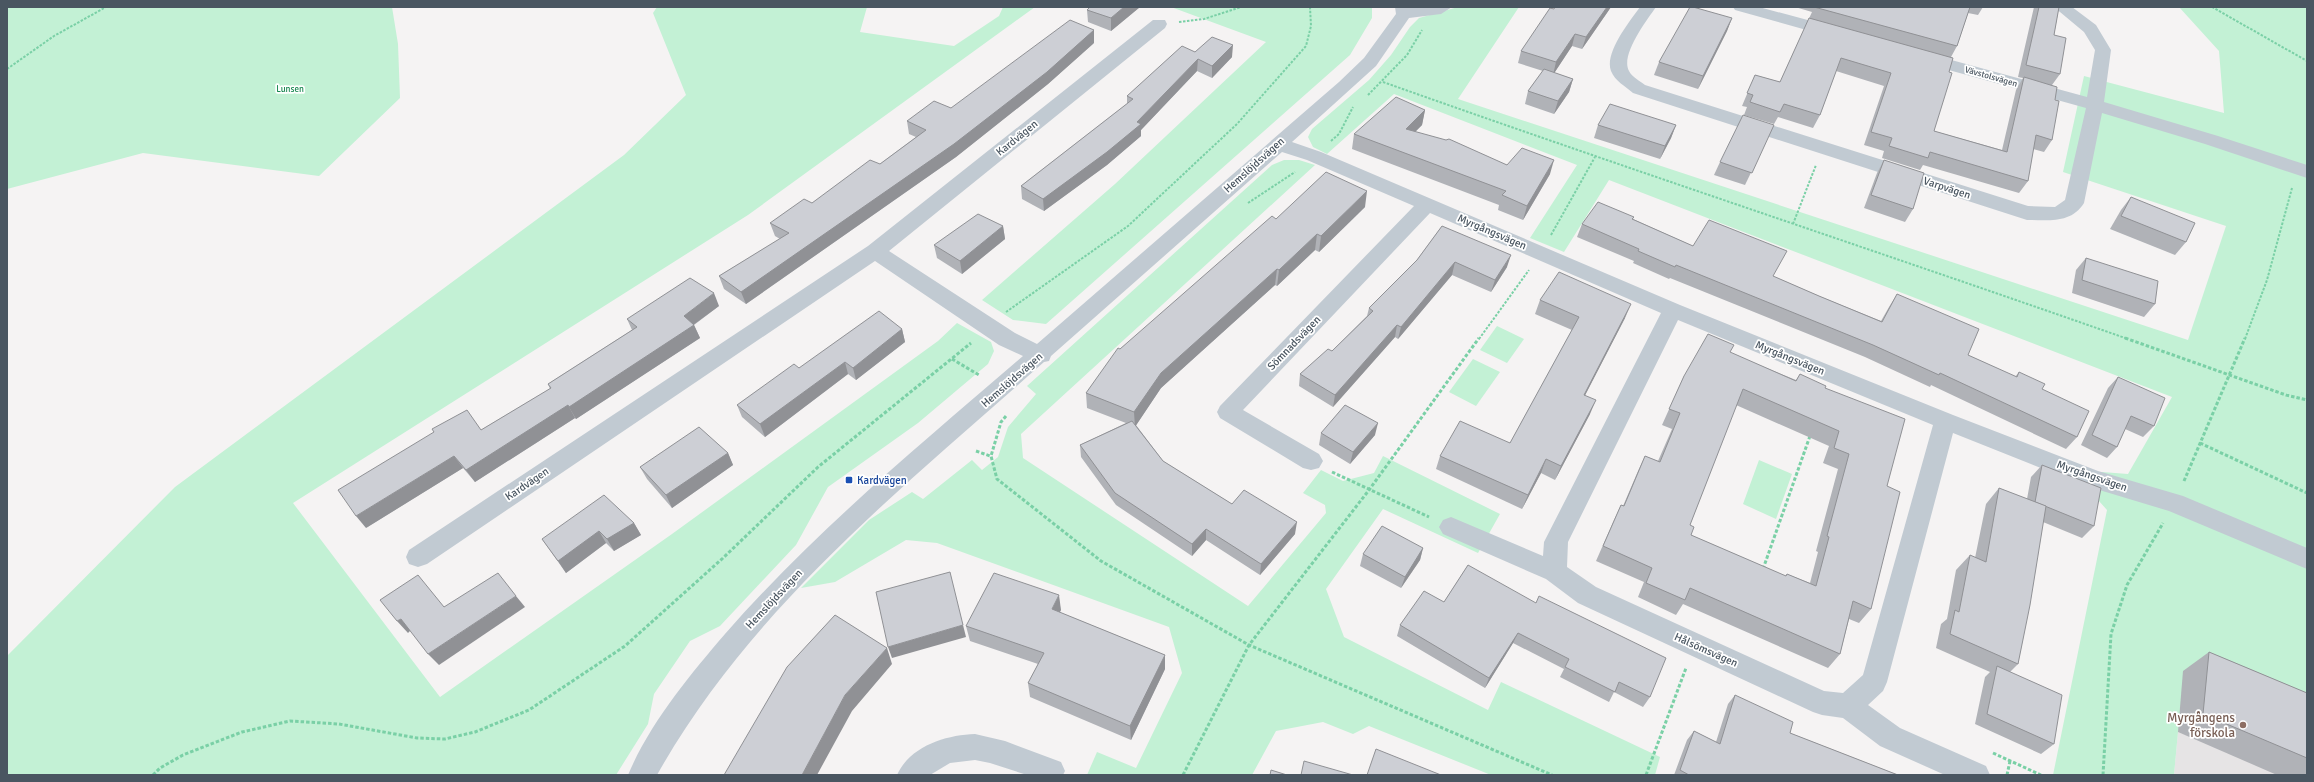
<svg xmlns="http://www.w3.org/2000/svg" width="2314" height="782" font-family="Signika,sans-serif">
<style>
.education{fill:#e6e4e5}
.green{fill:#c3f1d5}
.lines{fill:none;stroke-linecap:round;stroke-linejoin:round}
.path-far1{stroke:#7ad0a6;stroke-width:2;stroke-dasharray:2.5 1.5;stroke-linecap:butt}
.path{stroke:#7ad0a6;stroke-width:3;stroke-dasharray:3.5 2;stroke-linecap:butt}
.minor{fill:#c1cad2;fill-rule:evenodd}
.wall{fill:#b0b2b7;fill-rule:evenodd}
.shaded-wall{fill:#909195}
.building{fill:#cdcfd5;stroke:#909195;fill-rule:evenodd}
.transit-dot{fill:#1a4fb4;stroke:#fff;stroke-width:1.5}
.education-dot{fill:#8d6e63;stroke:#fff;stroke-width:1.5}
.labels{text-anchor:middle;dominant-baseline:central;stroke-width:3.5;stroke-linejoin:round;paint-order:stroke}
.far-street-label{font-size:9px;fill:#4a5661;stroke:#fff}
.far-park-label{font-size:9px;fill:#17864f;stroke:#fff}
.street-label{font-size:11px;fill:#4a5661;stroke:#fff}
.transit-label{font-size:11px;fill:#164399;stroke:#fff;text-anchor:start}
.near-education-label{font-size:13px;fill:#785e54;stroke:#fff;text-anchor:end}
</style>
<rect width="100%" height="100%" fill="#f5f3f3"/>
<path class="education" d="M2178,732L2307,775H2174Z"/>
<g class="green">
<path d="M7,7H392L398,44L400,98L319,176L143,153L7,189Z"/>
<path d="M657,7H867L860,32L954,46L999,16L1003,7H1035L748,215L293,503L440,697L672,534L938,341L957,323L991,342L994,351L988,364L918,423L828,487L796,545L720,626L690,641L654,694L648,724L616,775H7V656L175,487L624,155L686,95L653,13Z"/>
<path d="M1171,7H1372V18L1350,55L1046,324L1013,320L982,300L1115,184L1266,42Z"/>
<path d="M1458,7H1519L1458,99L2188,340L2226,226L2063,172L2084,76L2224,113L2219,51L2179,7H2307V709L2178,732L2174,775H2053L2107,510L2082,482L2102,472L2128,474L2172,397L1609,180L1564,252L1530,238L1577,165L1394,94L1327,154L1313,147L1308,137L1312,129L1369,80L1391,55L1410,27L1419,18Z"/>
<path d="M1284,160H1299L1315,165L1021,434L1023,458L1248,606L1326,513L1325,505L1303,493L1321,470L1343,481L1374,473L1383,456L1500,514L1478,553L1383,509L1326,589L1344,637L1488,710L1501,682L1660,757L1655,775H1491L1369,726L1353,734L1323,722L1276,731L1252,775H1087L1097,752L1136,768L1182,673L1169,627L937,543L906,540L835,582L801,588L869,520L912,492L923,499L972,460L982,470L998,457L1008,427L1036,394L1027,386L1272,165Z"/>
<path d="M1497,326L1524,339L1507,363L1480,350Z"/>
<path d="M1473,359L1500,372L1476,406L1449,392Z"/>
<path d="M1759,460L1792,474L1776,519L1743,504Z"/>
</g>
<g class="lines">
<g class="path-far1">
<path d="M2212,7L2307,61"/>
<path d="M1179,22L1204,19L1241,7"/>
<path d="M7,69L54,36L106,7"/>
<path d="M1383,82C1631,170 1880,252 2128,339"/>
<path d="M1368,95L1407,55L1422,30"/>
<path d="M1331,141L1339,134L1353,107"/>
<path d="M1248,203L1295,172"/>
<path d="M1793,224L1816,165"/>
<path d="M1551,235L1595,157"/>
<path d="M1006,312L1128,226L1237,124L1306,46L1311,26L1310,7"/>
<path d="M1479,339L1529,270"/>
<path d="M2245,339L2267,280L2292,188"/>
</g>
<g class="path">
<path d="M2125,338L2286,395L2307,400"/>
<path d="M952,359L979,375"/>
<path d="M1006,416L1001,422L991,456L997,479L1101,561L1249,645L1552,775"/>
<path d="M2200,443L2307,493"/>
<path d="M976,451L990,456"/>
<path d="M1332,472L1429,517"/>
<path d="M2184,481L2245,338"/>
<path d="M1763,569L1810,436"/>
<path d="M1993,753L2041,775"/>
<path d="M153,775L160,768L183,755L242,732L290,721L339,724L417,738L445,739L475,732L529,710L625,646L723,558L818,467L971,343"/>
<path d="M1183,775L1249,645L1369,490L1479,338"/>
<path d="M1646,775L1686,668"/>
<path d="M2007,775L2010,761"/>
<path d="M2103,775L2111,634L2127,585L2163,523"/>
</g>
<g class="minor">
<path d="M1395,7H1452L1441,14L1409,18L1376,66L1292,142L1321,152L1680,305L1953,415L2098,471L2183,496L2307,548V569L2169,511L2086,486L1953,433L1887,682L1883,691L1868,705L1900,728L1986,766L1990,775H1945L1880,746L1843,718L1822,715L1813,712L1578,603L1546,579L1443,534L1439,527L1443,520L1451,517L1543,556L1544,542L1661,313L1430,213L1243,410L1319,454L1323,461L1319,468L1311,470L1303,468L1220,418L1217,412L1220,406L1414,206L1307,160L1282,152L1051,356L1049,361L1044,362C903,487 751,608 657,775H628C650,723 689,676 725,634C815,531 920,445 1023,356L999,345L875,261L427,564L418,567L409,564L406,557L409,550L868,246L1153,20H1165L1167,24L1165,28L889,251L1015,333L1037,344L1339,82L1364,58L1396,14ZM1678,320L1933,425L1863,675L1843,693L1824,691L1596,587L1567,567L1568,542Z"/>
<path d="M1640,7H1656C1647,20 1620,55 1629,71C1632,77 1640,81 1645,85L2028,206L2055,207L2065,200L2086,108L1916,61L1913,57L1916,53L1922,52L2087,97L2095,50L2084,32L2054,7H2072L2096,25L2111,50L2104,102L2218,136L2307,165V178L2205,144L2102,113L2084,203C2071,224 2048,220 2027,220L1633,93C1625,86 1615,81 1611,71C1604,53 1630,21 1640,7Z"/>
<path d="M1733,7H1759L1841,29L1843,33L1841,37L1835,38L1735,10Z"/>
<path d="M975,734L1005,741L1061,762L1065,771L1063,775H1027L990,763L975,760L950,763L930,775H897C910,746 946,735 975,734Z"/>
</g>
</g>
<g class="wall">
<path d="M1090,7H1140L1111,31L1088,22L1087,10Z"/>
<path d="M1611,7L1582,49L1572,46L1554,73L1573,79L1569,92L1554,114L1525,104L1528,91L1543,71L1518,63L1521,51L1554,9Z"/>
<path d="M1795,7H1983L1978,15L1968,13L1957,46L1951,57L1949,72L1934,131L2002,150L2016,90L2023,78L2018,77L2034,7H2059L2054,35L2060,74L2052,85L2055,100L2052,140L2044,152L2033,149L2028,181L2019,193L1923,165L1920,170L1882,158L1884,151L1864,145L1884,86L1836,71L1820,115L1813,128L1778,117L1774,124L1744,115L1747,107L1742,106L1755,75L1780,82L1812,12Z"/>
<path d="M1732,18L1727,31L1698,89L1654,75L1659,62Z"/>
<path d="M1094,43L1048,84L956,157L746,304L724,289L719,276L780,239L775,236L770,223L812,203L880,164L916,137L909,134L907,121L951,108Z"/>
<path d="M1195,52L1232,57L1212,78L1197,71L1141,130V136L1107,165L1044,211L1022,199L1021,186L1127,104V96Z"/>
<path d="M1425,110L1422,125L1415,132L1507,165L1550,174L1523,220L1498,210L1499,205L1352,149L1354,134Z"/>
<path d="M1598,125H1676L1671,138L1660,159L1594,138Z"/>
<path d="M1774,125L1745,185L1714,175L1720,162Z"/>
<path d="M1884,160L1913,209L1905,222L1864,208L1877,173Z"/>
<path d="M2131,197L2186,242L2175,255L2110,229L2121,210Z"/>
<path d="M1365,207L1319,252L1315,250L1277,286L1275,285L1161,388L1136,425L1163,461L1232,504L1295,534L1260,575L1206,540L1192,556L1116,505L1081,457L1080,445L1126,423L1087,408L1086,393L1120,349L1276,219Z"/>
<path d="M1634,217L1633,219L1693,246L1773,276L1819,296L1881,321L1889,307L1897,294L1968,355L2015,377L2019,372L2042,389L2077,437L2066,449L1931,385L1930,387L1865,357L1670,278L1669,279L1633,263L1634,261L1577,237L1582,224Z"/>
<path d="M1003,226L1005,239L962,274L937,258L934,245Z"/>
<path d="M1442,226L1507,267L1491,292L1452,275L1398,339L1395,337L1333,407L1299,386L1300,374L1332,351L1367,316L1369,308L1417,260Z"/>
<path d="M2086,258L2155,304L2144,317L2072,293L2076,270Z"/>
<path d="M1540,300L1625,318L1585,395L1590,414L1555,480L1541,473L1522,509L1436,469L1440,456L1510,443L1572,330L1535,314Z"/>
<path d="M719,306L694,325L700,338L576,419L575,418L475,482L463,468L366,528L481,430L550,389L548,384L632,330L627,319Z"/>
<path d="M902,329L905,342L856,380L848,374L765,437L742,417L737,405L799,368Z"/>
<path d="M1730,353L1796,380L1800,374L1825,388L1887,486L1871,609L1859,623L1849,619L1840,654L1828,668L1683,604L1676,615L1638,597L1644,582L1596,561L1614,520L1621,505L1623,506L1638,471L1645,456L1658,461L1672,429L1662,425L1684,376ZM1736,405L1829,446L1823,463L1838,469L1816,551L1818,552L1810,583L1787,574L1785,576L1691,535L1690,525Z"/>
<path d="M2118,377L2154,426L2143,437L2125,429L2117,447L2107,458L2081,445L2108,388Z"/>
<path d="M1321,433L1375,435L1350,464L1319,445Z"/>
<path d="M728,453L733,465L672,508L647,479L640,467Z"/>
<path d="M2042,465L2094,526L2082,538L2043,522L2018,664L2010,672L2054,744L2041,754L1975,724L1985,677L1990,672L1936,648L1941,624L1947,619L1956,570L1970,555L1975,558L1986,504L1999,488L2027,499L2031,477Z"/>
<path d="M634,523L641,535L614,551L606,543L566,573L542,539Z"/>
<path d="M1423,548L1420,560L1401,588L1360,566L1363,554Z"/>
<path d="M1468,565L1650,697L1643,707L1614,692L1609,702L1560,677L1564,669L1513,643L1485,688L1397,636L1400,625L1444,602Z"/>
<path d="M1061,610L1059,612L1165,655V669L1131,740L1030,697L1028,683L1038,664L970,641L966,626Z"/>
<path d="M2209,652L2307,693V775H2277L2178,732L2183,671Z"/>
<path d="M1735,695L1790,733L1898,775H1674L1687,740L1694,731L1716,742L1728,704Z"/>
</g>
<g class="shaded-wall">
<path d="M1124,7H1140L1111,31V18Z"/>
<path d="M1607,7H1611L1582,49L1586,37Z"/>
<path d="M1732,18L1727,31L1698,89L1703,76Z"/>
<path d="M1094,30V43L1048,84L956,157L746,304L741,292Z"/>
<path d="M1575,34L1572,46L1553,75L1556,62Z"/>
<path d="M1233,45L1232,57L1212,78V66Z"/>
<path d="M1198,59L1197,71L1141,130V136L1107,165L1044,211L1043,199L1137,122Z"/>
<path d="M1573,79L1569,92L1554,114L1558,101Z"/>
<path d="M1425,110L1422,125L1403,144L1406,129Z"/>
<path d="M1676,125L1671,138L1660,159L1665,146Z"/>
<path d="M1554,160L1550,174L1523,220L1527,206Z"/>
<path d="M1367,191L1365,207L1319,252L1321,236Z"/>
<path d="M1003,226L1005,239L962,274L960,261Z"/>
<path d="M1317,234L1315,250L1277,286L1279,270Z"/>
<path d="M1511,255L1507,267L1491,292L1495,280Z"/>
<path d="M1455,262L1452,275L1398,339L1401,327Z"/>
<path d="M1277,269L1275,285L1161,388L1135,427L1134,412L1161,373Z"/>
<path d="M714,293L719,306L689,328L684,316Z"/>
<path d="M1631,304L1625,318L1578,409L1584,395Z"/>
<path d="M694,325L700,338L576,419L569,407Z"/>
<path d="M1397,325L1395,337L1333,407L1335,395Z"/>
<path d="M902,329L905,342L856,380L853,368Z"/>
<path d="M845,362L848,374L765,437L760,424Z"/>
<path d="M1596,400L1590,414L1555,480L1561,466Z"/>
<path d="M568,405L575,418L475,482L466,470Z"/>
<path d="M1378,423L1375,435L1350,464L1353,452Z"/>
<path d="M728,453L733,465L672,508L666,495Z"/>
<path d="M454,456L463,468L366,528L356,516Z"/>
<path d="M1546,459L1541,473L1522,509L1528,495Z"/>
<path d="M1297,522L1295,534L1260,575L1261,564Z"/>
<path d="M634,523L641,535L614,551L607,539Z"/>
<path d="M1206,529V540L1192,556V544Z"/>
<path d="M599,531L606,543L566,573L558,561Z"/>
<path d="M1423,548L1420,560L1401,588L1405,577Z"/>
<path d="M1059,595L1061,610L1054,624L1052,609Z"/>
<path d="M516,596L525,607L439,665L428,654Z"/>
<path d="M401,619L411,630L408,633L397,621Z"/>
<path d="M963,625L966,637L892,658L888,647Z"/>
<path d="M1518,633L1513,643L1485,688L1489,678Z"/>
<path d="M887,648L892,664L852,711L817,775H802L845,695Z"/>
<path d="M1165,655V669L1131,740L1130,726Z"/>
</g>
<g class="building">
<path d="M1090,7H1124L1111,18L1087,10Z"/>
<path d="M1555,7H1607L1586,37L1575,34L1556,62L1521,51L1550,8L1554,9Z"/>
<path d="M1690,7H1693L1732,18L1703,76L1659,62Z"/>
<path d="M1814,7H1970L1957,46Z"/>
<path d="M2039,7H2059L2054,35L2066,38L2060,74L2026,65Z"/>
<path d="M1809,18L1953,58L1949,72L1952,73L1934,131L2007,152L2024,77L2057,87L2055,100L2059,101L2052,140L2036,135L2028,181L1930,152L1928,158L1889,146L1892,138L1871,132L1891,73L1841,58L1820,115L1784,104L1780,112L1750,102L1753,95L1747,93L1755,75L1780,82Z"/>
<path d="M1070,20L1094,30L1047,72L954,144L741,292L719,276L789,233L770,223L804,199L812,203L870,160L880,164L926,130L907,121L934,101L951,108Z"/>
<path d="M1212,37L1233,45L1212,66L1198,59L1137,122L1141,124L1107,152L1043,199L1021,186L1133,99L1127,96L1182,46L1195,52Z"/>
<path d="M1544,69L1573,79L1558,101L1528,91Z"/>
<path d="M1396,97L1425,110L1406,129L1446,140L1449,139L1507,165L1522,148L1554,160L1527,206L1502,195L1506,191L1354,134Z"/>
<path d="M1610,104L1676,125L1665,146L1598,125Z"/>
<path d="M1743,115L1774,125L1752,173L1720,162Z"/>
<path d="M1884,160L1924,173L1913,209L1871,195Z"/>
<path d="M1326,172L1367,191L1321,236L1317,234L1279,270L1277,269L1161,373L1134,412L1086,393L1118,348L1120,349L1272,216L1276,219Z"/>
<path d="M2131,197L2195,223L2186,242L2121,216Z"/>
<path d="M1598,202L1634,217L1632,219L1693,246L1709,220L1787,251L1773,276L1819,296L1882,322L1897,294L1979,329L1968,355L2017,377L2019,372L2045,384L2042,389L2089,411L2077,437L1940,373L1939,375L1873,345L1676,265L1675,267L1638,251L1639,249L1582,224Z"/>
<path d="M978,214L1003,226L960,261L934,245Z"/>
<path d="M1442,226L1511,255L1495,280L1455,262L1401,327L1397,325L1335,395L1300,374L1328,349L1332,351L1373,311L1369,308L1417,260Z"/>
<path d="M2086,258L2158,281L2155,304L2082,280Z"/>
<path d="M1559,272L1631,304L1584,395L1596,400L1561,466L1546,459L1528,495L1440,456L1460,421L1510,443L1579,317L1540,300Z"/>
<path d="M690,278L714,293L684,316L694,325L569,407L568,405L466,470L454,456L356,516L338,490L434,432L432,429L467,410L481,430L551,388L548,384L637,327L627,319Z"/>
<path d="M879,311L902,329L853,368L845,362L760,424L737,405L794,364L799,368Z"/>
<path d="M1708,334L1734,345L1730,352L1796,381L1800,374L1826,386L1825,388L1905,419L1887,486L1900,492L1871,609L1853,601L1840,654L1690,588L1685,600L1646,583L1652,568L1603,546L1621,505L1624,506L1645,456L1660,462L1680,413L1669,409L1684,376ZM1743,389L1839,431L1834,448L1849,454L1827,536L1829,537L1816,586L1787,574L1786,576L1691,535L1694,527L1690,525Z"/>
<path d="M2118,377L2165,398L2154,426L2131,416L2117,447L2092,435Z"/>
<path d="M1345,405L1378,423L1353,452L1321,433Z"/>
<path d="M1132,421L1163,461L1232,504L1244,490L1297,522L1261,564L1206,529L1192,544L1115,493L1080,445Z"/>
<path d="M699,427L728,453L666,495L640,467Z"/>
<path d="M2042,465L2101,488L2094,526L2035,502Z"/>
<path d="M1999,488L2046,506L2030,605L2018,664L1950,634L1955,610L1959,612L1970,555L1986,562Z"/>
<path d="M604,495L634,523L607,539L599,531L558,561L542,539Z"/>
<path d="M1382,526L1423,548L1405,577L1363,554Z"/>
<path d="M1468,565L1536,603L1539,596L1666,658L1650,697L1619,682L1615,692L1565,667L1569,659L1518,633L1489,678L1400,625L1424,591L1444,602Z"/>
<path d="M950,572L963,625L888,647L876,592Z"/>
<path d="M498,573L516,596L428,654L401,619L397,621L380,600L418,575L444,607Z"/>
<path d="M994,573L1059,595L1052,609L1165,655L1130,726L1028,683L1044,653L966,626Z"/>
<path d="M835,615L887,648L845,695L802,775H724L787,667Z"/>
<path d="M2209,652L2307,693V758L2203,714Z"/>
<path d="M1997,666L2062,695L2054,744L1987,714Z"/>
<path d="M1735,695L1793,722L1790,733L1898,775H1689L1680,770L1694,731L1720,744Z"/>
<path d="M1376,749L1441,775H1367Z"/>
<path d="M1304,761L1353,775H1301Z"/>
<path d="M1271,770L1287,775H1270Z"/>
</g>
<rect class="transit-dot" x="845" y="476" width="8" height="8" rx="2"/>
<circle class="education-dot" cx="2243" cy="725" r="4"/>
<g class="labels">
<g class="far-street-label">
<text transform="translate(1991 77) rotate(16)">Vävstolsvägen</text>
</g>
<g class="far-park-label">
<text x="290" y="89">Lunsen</text>
</g>
<g class="street-label">
<text transform="translate(1017 138) rotate(-39)">Kardvägen</text>
<text transform="translate(1254 165) rotate(-42)">Hemslöjdsvägen</text>
<text transform="translate(1947 188) rotate(18)">Varpvägen</text>
<text transform="translate(1492 232) rotate(23)">Myrgångsvägen</text>
<text transform="translate(1294 343) rotate(-46)">Sömnadsvägen</text>
<text transform="translate(1790 358) rotate(22)">Myrgångsvägen</text>
<text transform="translate(1012 380) rotate(-41)">Hemslöjdsvägen</text>
<text transform="translate(2092 476) rotate(19)">Myrgångsvägen</text>
<text transform="translate(527 484) rotate(-34)">Kardvägen</text>
<text transform="translate(774 599) rotate(-47)">Hemslöjdsvägen</text>
<text transform="translate(1706 650) rotate(24)">Hålsömsvägen</text>
</g>
<g class="transit-label">
<text x="857" y="480">Kardvägen</text>
</g>
<g class="near-education-label">
<text x="2235" y="718">Myrgångens<tspan x="2235" dy="15">förskola</tspan></text>
</g>
</g>
<rect width="2314" height="782" fill="none" stroke="#4a5661" stroke-width="16"/>
</svg>
